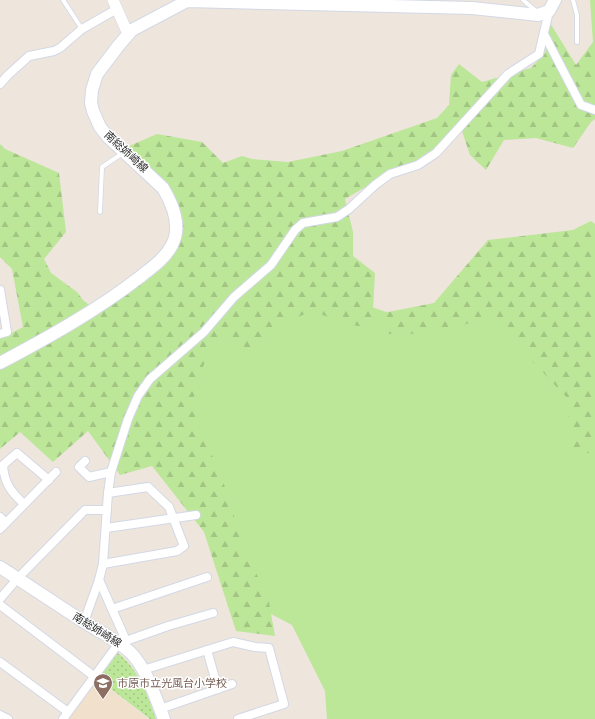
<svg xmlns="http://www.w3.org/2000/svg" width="595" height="719" font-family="Roboto,'Noto Sans JP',sans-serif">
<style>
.education{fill:#f0e0cc}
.grass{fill:#bce698}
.forest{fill:url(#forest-firs)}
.park{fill:url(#park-dots)}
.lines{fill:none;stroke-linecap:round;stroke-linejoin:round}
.service-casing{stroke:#d2d8e5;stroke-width:5.5}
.minor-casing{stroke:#d2d8e5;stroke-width:10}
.tertiary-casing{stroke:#d2d8e5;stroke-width:12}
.secondary-casing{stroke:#d2d8e5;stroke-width:14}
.service{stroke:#fff;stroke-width:4}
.minor{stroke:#fff;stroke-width:8}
.tertiary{stroke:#fff;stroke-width:11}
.secondary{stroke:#fff;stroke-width:12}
.labels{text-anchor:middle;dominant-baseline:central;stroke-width:3;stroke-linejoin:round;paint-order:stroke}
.street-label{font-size:11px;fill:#2c2c2c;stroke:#fff}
.education-label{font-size:11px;fill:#785e54;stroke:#fff;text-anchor:start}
</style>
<defs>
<pattern id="forest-firs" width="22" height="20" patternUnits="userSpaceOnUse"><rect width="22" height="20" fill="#bce698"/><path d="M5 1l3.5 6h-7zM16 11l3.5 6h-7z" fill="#a2c583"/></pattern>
<pattern id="park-dots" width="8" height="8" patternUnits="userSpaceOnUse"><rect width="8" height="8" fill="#bce698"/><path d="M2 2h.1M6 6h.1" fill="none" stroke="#a2c583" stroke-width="1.8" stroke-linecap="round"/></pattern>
</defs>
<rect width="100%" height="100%" fill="#eee5dd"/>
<path class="education" d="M98,680L148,719H68Z"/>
<path class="grass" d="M327,292L422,324L497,301L595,375V719H327L325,691L292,625L250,603L205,523L138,444L202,300Z"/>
<g class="forest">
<path d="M590,0H595V119L591,122L573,148L536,138L504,140L486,170L470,155L459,122L432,158L379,179L345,199L353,232V256L375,273L372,328L352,325L311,311L271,330L261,348L242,361L230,339L212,342L194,392L195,417L222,478L245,551L268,597L275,636L236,631L204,532L152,466L120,475L88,431L53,462L20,432L0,449V339L23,327L12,269L0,257V144L5,149L59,173L66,232L44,259L51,273L77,292L83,300L100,314L120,292L179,243L167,190L127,147L157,134L202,142L223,163L242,156L252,159L288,162L342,151L437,118L449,105L451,75L459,64L482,82L531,68L545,53L550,23L576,65L593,42Z"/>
<path d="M591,221L595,224V454L570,450L568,399L536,365L488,318C455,327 416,338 382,333L388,312L434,303L488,240L573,230Z"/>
</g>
<path class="park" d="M118,653C139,670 147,694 156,719H150L98,679Z"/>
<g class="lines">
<defs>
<g id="service">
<path d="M63,0L82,29"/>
<path d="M523,0L536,11"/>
<path d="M573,0L577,15V42"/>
<path d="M100,212L102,167L123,153"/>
</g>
<g id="minor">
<path d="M544,34L581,105L595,110"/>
<path d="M0,84L7,76L29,56L54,51L60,48L82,29L117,9"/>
<path d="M0,290L7,332L0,334"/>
<path d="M85,461L79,467L89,477L111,472"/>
<path d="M24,504C11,492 4,483 3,465L17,453L49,480"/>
<path d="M0,517L6,523"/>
<path d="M106,528L196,515"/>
<path d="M0,529L56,472"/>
<path d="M103,564L177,551L184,546L169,507L148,487L108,493"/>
<path d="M0,599L18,578L85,510H107"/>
<path d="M0,605L95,677"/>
<path d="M112,609L207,577"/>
<path d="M84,622L99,580L103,564L108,493L111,472L128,419L138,396L150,379L204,332L234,297L271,265L295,230L303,223L337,217L349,209L375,185L390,174L418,165L436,153L508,74L539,54L549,11"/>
<path d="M120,643L168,626L213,613"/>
<path d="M207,650L218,689"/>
<path d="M0,662L68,712"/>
<path d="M143,670L233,642L255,647L269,648L284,704L238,719"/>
<path d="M160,709L232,684"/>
<path d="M0,715L8,719"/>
<path d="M63,719L124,636L99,580"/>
</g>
<path id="tertiary" d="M113,0L128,34"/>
<g id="secondary">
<path d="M0,363C49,337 96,311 140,277C151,268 165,259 172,245C182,226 173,205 163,188L108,137L100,127L93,111L91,103L92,90L97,74L119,45L132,30L187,1L472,8L538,15L549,11L555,0"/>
<path d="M0,567C28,585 56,604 84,622C100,632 118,640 132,654C148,672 155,697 164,719"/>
</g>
</defs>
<use href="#service" class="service-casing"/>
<use href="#minor" class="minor-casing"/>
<use href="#tertiary" class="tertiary-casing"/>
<use href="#secondary" class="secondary-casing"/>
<use href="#service" class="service"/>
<use href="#minor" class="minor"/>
<use href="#tertiary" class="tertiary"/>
<use href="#secondary" class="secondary"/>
</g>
<defs>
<symbol id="school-pin" viewBox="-11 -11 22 30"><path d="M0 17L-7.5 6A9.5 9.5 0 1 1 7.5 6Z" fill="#8d6e63" stroke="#fff"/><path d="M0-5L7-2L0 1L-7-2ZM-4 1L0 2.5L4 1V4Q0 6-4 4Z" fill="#fff"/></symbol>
</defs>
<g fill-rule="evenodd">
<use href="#school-pin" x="92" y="672" width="22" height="30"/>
</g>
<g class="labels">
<g class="street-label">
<text transform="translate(126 152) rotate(43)">南総姉崎線</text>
<text transform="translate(97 630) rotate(32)">南総姉崎線</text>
</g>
<g class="education-label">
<text x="117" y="683">市原市立光風台小学校</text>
</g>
</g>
</svg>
